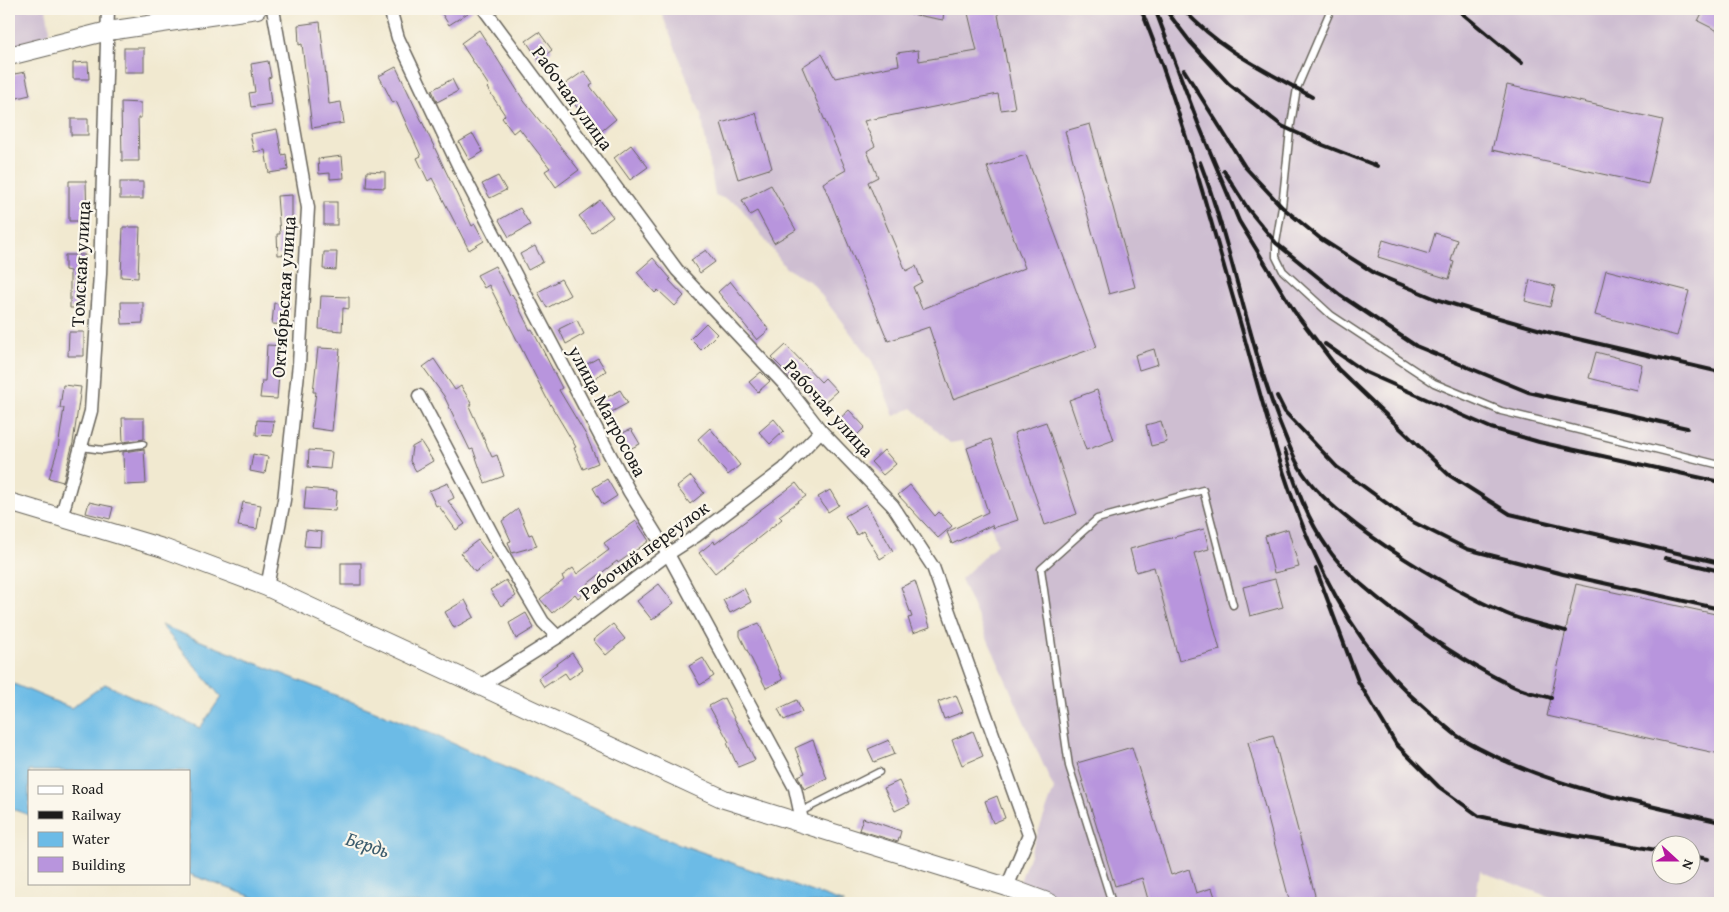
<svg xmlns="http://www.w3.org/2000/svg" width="1729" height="912" font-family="'Gentium Book Plus',serif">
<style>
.industrial{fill:#cebed1;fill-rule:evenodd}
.water{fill:#6cbbe6;stroke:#446c81}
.building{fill:#b895dd}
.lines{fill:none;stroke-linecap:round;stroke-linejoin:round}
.lane-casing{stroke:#67645b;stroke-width:9}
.street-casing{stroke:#67645b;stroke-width:15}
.secondary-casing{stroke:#67645b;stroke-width:20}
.lane{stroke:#fff;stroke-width:6}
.street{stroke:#fff;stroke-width:12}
.secondary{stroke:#fff;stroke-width:18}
.rail{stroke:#1c1c1c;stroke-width:4}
.labels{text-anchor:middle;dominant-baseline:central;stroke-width:4.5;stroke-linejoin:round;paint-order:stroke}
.street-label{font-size:19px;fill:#1c1c1c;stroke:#fbf7ec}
.water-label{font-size:20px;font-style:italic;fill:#3c5c6d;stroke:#fbf7ec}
</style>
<rect width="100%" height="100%" fill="#fbf7ec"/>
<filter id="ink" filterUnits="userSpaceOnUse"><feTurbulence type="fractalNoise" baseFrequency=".02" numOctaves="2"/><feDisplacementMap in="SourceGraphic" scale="10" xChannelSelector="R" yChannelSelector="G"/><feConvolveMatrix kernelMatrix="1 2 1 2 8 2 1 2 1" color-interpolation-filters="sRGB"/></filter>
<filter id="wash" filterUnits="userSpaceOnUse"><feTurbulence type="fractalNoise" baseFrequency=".0096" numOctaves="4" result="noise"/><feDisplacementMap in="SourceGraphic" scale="20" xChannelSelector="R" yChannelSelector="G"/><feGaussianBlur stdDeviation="1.12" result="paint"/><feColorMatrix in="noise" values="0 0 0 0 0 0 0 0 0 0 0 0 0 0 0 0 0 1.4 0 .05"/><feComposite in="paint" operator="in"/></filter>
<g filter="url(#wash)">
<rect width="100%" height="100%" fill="#f1e9d0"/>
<g class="industrial">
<path d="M9,9H46L50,30L41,42L9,50Z"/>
<path d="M660,9H1720V903H1565L1480,871L1475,903H1012L1054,789L961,579L997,544L963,441L950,443L912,408L894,416L872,361L812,283L786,268L738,204L715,195L701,114ZM1662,844H1692V874H1662Z"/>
</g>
<path class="water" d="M161,625L432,734L660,837L844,903H269L189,874V771H29V815L9,808V682L71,708L105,684L200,728L221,697Z"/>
<g id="blocks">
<g class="building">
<path d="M439,9H474L449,25Z"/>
<path d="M911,9H944L943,20L911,14Z"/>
<path d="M967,9H997L1015,108L1001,110L998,94L864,121L875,146L867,151L878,177L868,182L906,271L916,266L922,282L913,287L922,309L1025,268L987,167L1026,155L1097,347L953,399L929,327L888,341L823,183L846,170L802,67L822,54L835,78L899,65L897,53L918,50L919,61L977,51Z"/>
<path d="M1704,9H1720V32L1698,21Z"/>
<path d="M320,22L329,104L341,102L344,123L312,128L302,44L299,45L298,25Z"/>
<path d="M479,30L524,101L579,170L556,187L545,171L550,168L519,128L513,133L502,118L505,115L487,88L489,86L461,43Z"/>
<path d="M539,32L552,50L539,60L526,41Z"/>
<rect x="124" y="48" width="20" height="24"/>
<path d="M268,61L271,77L268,78L271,104L251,107L249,93L255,92L251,64Z"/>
<path d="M88,62L89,79H73V63Z"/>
<path d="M396,67L472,226L475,224L484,241L469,250L432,178L428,181L417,158L421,156L396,101L393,103L379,76Z"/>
<path d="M584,71L593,84L590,86L616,119L598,134L561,87Z"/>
<path d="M25,72L30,95L9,100V75Z"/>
<path d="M452,79L458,91L437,102L432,90Z"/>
<path d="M1507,85L1663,120L1648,184L1492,150Z"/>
<path d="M121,102L141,103V118H138L139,161H122Z"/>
<path d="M756,113L772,168L738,179L721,123Z"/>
<rect x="71" y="119" width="17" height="16"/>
<path d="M1090,124L1135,287L1109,294L1065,131Z"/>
<path d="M277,129L282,155L286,154L288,170L269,173L265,150L254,152L250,134Z"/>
<path d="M473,134L483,152L469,160L459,142Z"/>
<path d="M631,145L648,167L630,180L614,158Z"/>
<path d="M342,156L344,178L330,179V173L319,174L318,159Z"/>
<path d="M367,171L385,172V188L366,187Z"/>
<path d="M498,176L506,190L490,198L482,184Z"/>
<path d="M69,181H86L87,221H69Z"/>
<rect x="120" y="182" width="23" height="17"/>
<path d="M771,185L796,230L774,243L757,211L750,215L742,200Z"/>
<path d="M292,195V254L278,255L277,234H280L277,196Z"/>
<path d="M600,200L613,217L592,233L579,216Z"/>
<rect x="324" y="202" width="13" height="23"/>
<path d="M520,208L530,225L509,237L499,220Z"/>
<path d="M123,227H140L138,278L121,277Z"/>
<path d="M1435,233L1457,240L1451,261L1454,262L1449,279L1378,257L1383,240L1429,254Z"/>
<path d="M535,246L543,262L528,270L520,254Z"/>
<path d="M706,250L715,262L700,273L691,260Z"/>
<path d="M324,252H337L336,270L323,269Z"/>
<path d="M65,255H85L82,308H70V271L65,270Z"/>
<path d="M653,258L671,279L669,280L684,296L675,306L658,290L655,293L637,272Z"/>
<path d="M495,266L510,296L512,294L530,330L532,329L562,388L559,390L586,435L598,463L583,469L574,448L576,447L546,397L489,285L484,288L477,275Z"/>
<path d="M1606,270L1689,291L1677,336L1595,315Z"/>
<path d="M561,279L570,295L547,308L538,292Z"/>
<path d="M1530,280L1555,286L1550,307L1525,301Z"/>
<path d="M730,281L769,330L757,340L718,292Z"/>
<path d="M321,296L349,297V309L343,308L342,331L319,329Z"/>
<path d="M121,302H143V323L122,324Z"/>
<path d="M274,303L289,305L287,325L272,324Z"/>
<path d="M577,320L584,334L566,344L559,329Z"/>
<path d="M706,323L717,334L701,350L690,339Z"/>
<path d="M69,332H84V356H68Z"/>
<path d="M267,345L284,346L283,362H280L277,399L260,398L262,381H265Z"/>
<path d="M786,345L821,382L825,378L837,391L820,406L772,358Z"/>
<path d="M318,348L340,349L332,431L311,428L316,392H313Z"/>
<path d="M1154,349L1158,364L1139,370L1135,355Z"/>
<path d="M1596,352L1642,364L1636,390L1589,378Z"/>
<path d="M598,358L606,371L588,382L580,368Z"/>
<path d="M434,359L455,390L461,386L472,404L469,406L492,457L497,455L504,476L485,483L473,449L470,450L444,396L423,367Z"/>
<path d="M761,372L770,381L758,392L749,382Z"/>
<path d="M63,385L81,387L73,443L63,482L49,478L58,448L64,408H60Z"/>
<path d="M620,390L628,403L606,415L599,402Z"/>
<path d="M1097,390L1114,440L1086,450L1069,400Z"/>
<path d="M849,410L865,427L852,440L836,422Z"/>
<path d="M122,418H144V439L123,442Z"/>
<path d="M774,419L784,431L770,444L759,432Z"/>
<path d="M257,420L274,421L272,436L256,435Z"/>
<path d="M1161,421L1167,442L1151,446L1146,425Z"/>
<path d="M1046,422L1077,514L1045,525L1014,433Z"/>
<path d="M710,428L740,465L728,475L698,439Z"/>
<path d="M631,429L640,444L625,451L617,436Z"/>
<path d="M991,439L1018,520L993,528L992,525L952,544L947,532L988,512L967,448Z"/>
<path d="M421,442L433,461L416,471L410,461L412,447Z"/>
<path d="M144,449L146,484L124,485L123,452Z"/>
<path d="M309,450L332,452L330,469L308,467Z"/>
<path d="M884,450L896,464L883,475L871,462Z"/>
<path d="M253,454L268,457L265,474L250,471Z"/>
<path d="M691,476L704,493L690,504L677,487Z"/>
<path d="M607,479L617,496L603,505L593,488Z"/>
<path d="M448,483L454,498L448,501L465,524L456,530L438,505L436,506L429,491Z"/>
<path d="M796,483L806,496L779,516L782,519L715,573L699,553L714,541L715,544Z"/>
<path d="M910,485L935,516L939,512L952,526L938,538L898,495Z"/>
<path d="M306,488L337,491L335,511L304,509Z"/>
<path d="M830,490L839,505L828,512L818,497Z"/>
<path d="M89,502L113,507L110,519L86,513Z"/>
<path d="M243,502L261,505L257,529L238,526Z"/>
<path d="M866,504L893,551L880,559L863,531L857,535L845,516Z"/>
<path d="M518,509L529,535L532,534L537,546L512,553L508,542L511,541L502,521Z"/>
<path d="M636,521L649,541L618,563L617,561L586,585L589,589L578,598L575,594L552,613L540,599L564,580L562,576L573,568L577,574L609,550L604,543Z"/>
<path d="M1204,529L1209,549L1194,553L1220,650L1179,661L1154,567L1136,572L1130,549Z"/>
<path d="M1288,529L1299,567L1274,573L1265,536Z"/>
<path d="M306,530L322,532L321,547L304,546Z"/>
<path d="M478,540L493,559L475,572L461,553Z"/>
<rect x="341" y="563" width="20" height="22"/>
<path d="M1275,579L1283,607L1250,616L1243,587Z"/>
<path d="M506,580L516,596L501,606L490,590Z"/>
<path d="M915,581L930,627L913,633L908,618L912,617L901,587Z"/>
<path d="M659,584L674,603L652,620L637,601Z"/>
<path d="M1576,584L1720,615V754L1547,716Z"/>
<path d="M744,588L751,602L730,613L723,600Z"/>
<path d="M465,600L474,617L454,628L445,612Z"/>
<path d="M526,613L534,628L516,639L509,623Z"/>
<path d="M759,623L783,680L766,688L740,636V631Z"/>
<path d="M613,624L625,639L606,655L593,640Z"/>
<path d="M572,653L583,669L569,679L565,673L544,687L538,678Z"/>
<path d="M703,658L714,676L700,685L689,666Z"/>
<path d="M956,695L963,712L944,719L938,702Z"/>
<path d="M724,698L755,760L738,767L727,743L729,742L709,706Z"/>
<path d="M797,700L802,712L784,720L778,709Z"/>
<path d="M973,731L983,756L962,765L952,740Z"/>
<path d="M1273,735L1317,903H1290L1248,742Z"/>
<path d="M813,740L827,779L804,789L798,776L805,773L795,748Z"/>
<path d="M889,740L895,754L874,762L868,749Z"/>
<path d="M1132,747L1171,875L1189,869L1196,893L1212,888L1217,903H1149L1142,878L1115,886L1077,763Z"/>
<path d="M899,781L910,804L895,811L884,788Z"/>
<path d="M997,796L1005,818L993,823L985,801Z"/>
<path d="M863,818L901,831L898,842L859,830Z"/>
</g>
</g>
</g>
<g filter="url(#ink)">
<use href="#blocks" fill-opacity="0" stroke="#67645b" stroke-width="1"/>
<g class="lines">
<defs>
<g id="lane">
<path d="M1331,9L1297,88L1290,130L1282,207L1276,243V257L1283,271L1331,315L1434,383L1501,411L1720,465"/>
<path d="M81,447L103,450L143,444"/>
<path d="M800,812L879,772"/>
<path d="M1112,903L1069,766L1041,569L1097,519L1203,490L1233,605"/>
</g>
<g id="street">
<path d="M390,9L398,38L460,169L629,491L668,554L795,788L803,825"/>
<path d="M484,9L677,270L786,386L821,431L893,506L933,567L1029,835L1007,887"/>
<path d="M419,396L501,551L543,622L558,637"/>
<path d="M61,518L91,411L100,274L108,9"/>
<path d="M267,587L284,500L299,364L308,208L273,9"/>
<path d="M479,687L558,637L668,554L696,536L784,469L821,431"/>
</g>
<g id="secondary">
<path d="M9,56L108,31L257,9"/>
<path d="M9,502L163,548L267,587L724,799L1007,887L1050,903"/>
</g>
</defs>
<use href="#lane" class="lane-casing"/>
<use href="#street" class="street-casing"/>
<use href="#secondary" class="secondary-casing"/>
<use href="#lane" class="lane"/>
<use href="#street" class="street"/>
<use href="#secondary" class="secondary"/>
<g class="rail">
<path d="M1141,9C1181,109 1208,212 1238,315C1278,455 1311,614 1428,711C1439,720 1450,732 1462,739C1543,786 1630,801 1720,822"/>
<path d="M1155,9L1198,123L1239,221L1294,311L1338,369L1449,475L1510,514L1720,563"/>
<path d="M1165,9L1191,43L1229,84L1282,126L1323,145L1377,166"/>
<path d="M1183,9C1223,52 1263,69 1312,97"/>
<path d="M1457,9L1522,63"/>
<path d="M1184,70L1245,167L1282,207L1321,239L1376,274L1436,299L1485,314L1548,332L1720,372"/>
<path d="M1200,162C1237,259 1251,366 1296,461C1322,516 1450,590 1507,614C1526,622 1547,626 1566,631"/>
<path d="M1224,171L1248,209L1276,243L1340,295L1416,346L1528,392L1687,428"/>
<path d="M1325,344L1365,372L1491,428L1539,442L1720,482"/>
<path d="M1277,396L1285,412L1337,467L1411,521L1467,549L1563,574L1720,609"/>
<path d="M1285,450C1295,486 1307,519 1329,550C1357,592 1477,674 1525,691C1533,694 1542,695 1551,698"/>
<path d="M1665,558L1720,571"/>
<path d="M1316,569L1358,681L1396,744L1439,787L1479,816L1546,831L1662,851"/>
<path d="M1692,856L1708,859"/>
</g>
</g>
</g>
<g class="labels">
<g class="street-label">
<text transform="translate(573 98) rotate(54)">Рабочая улица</text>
<text transform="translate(80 264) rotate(-87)">Томская улица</text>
<text transform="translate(283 297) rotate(-86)">Октябрьская улица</text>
<text transform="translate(829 408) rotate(48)">Рабочая улица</text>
<text transform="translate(608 411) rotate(62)">улица Матросова</text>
<text transform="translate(644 550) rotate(-36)">Рабочий переулок</text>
</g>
<g class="water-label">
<text transform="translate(368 844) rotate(18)">Бердь</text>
</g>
</g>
<rect width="1729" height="912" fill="none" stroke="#fbf7ec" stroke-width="30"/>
<rect x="28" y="770" width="162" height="115" fill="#fbf7ec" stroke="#a29f99"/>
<rect x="38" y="786" width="25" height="8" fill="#ffffff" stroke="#a29f99"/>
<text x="72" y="794" font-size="15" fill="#1c1c1c">Road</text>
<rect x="38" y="811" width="25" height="8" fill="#1c1c1c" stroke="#a29f99"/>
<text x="72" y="820" font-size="15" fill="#1c1c1c">Railway</text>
<rect x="38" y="832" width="25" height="15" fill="#6cbbe6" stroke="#a29f99"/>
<text x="72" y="844" font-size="15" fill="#1c1c1c">Water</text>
<rect x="38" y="857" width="25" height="15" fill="#b895dd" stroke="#a29f99"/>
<text x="72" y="870" font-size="15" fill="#1c1c1c">Building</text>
<g transform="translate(1676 860) rotate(111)"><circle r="24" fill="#fbf7ec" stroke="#a29f99"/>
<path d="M0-4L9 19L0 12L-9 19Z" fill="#b5179e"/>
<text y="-8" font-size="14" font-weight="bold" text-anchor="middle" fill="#1c1c1c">N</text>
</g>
</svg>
